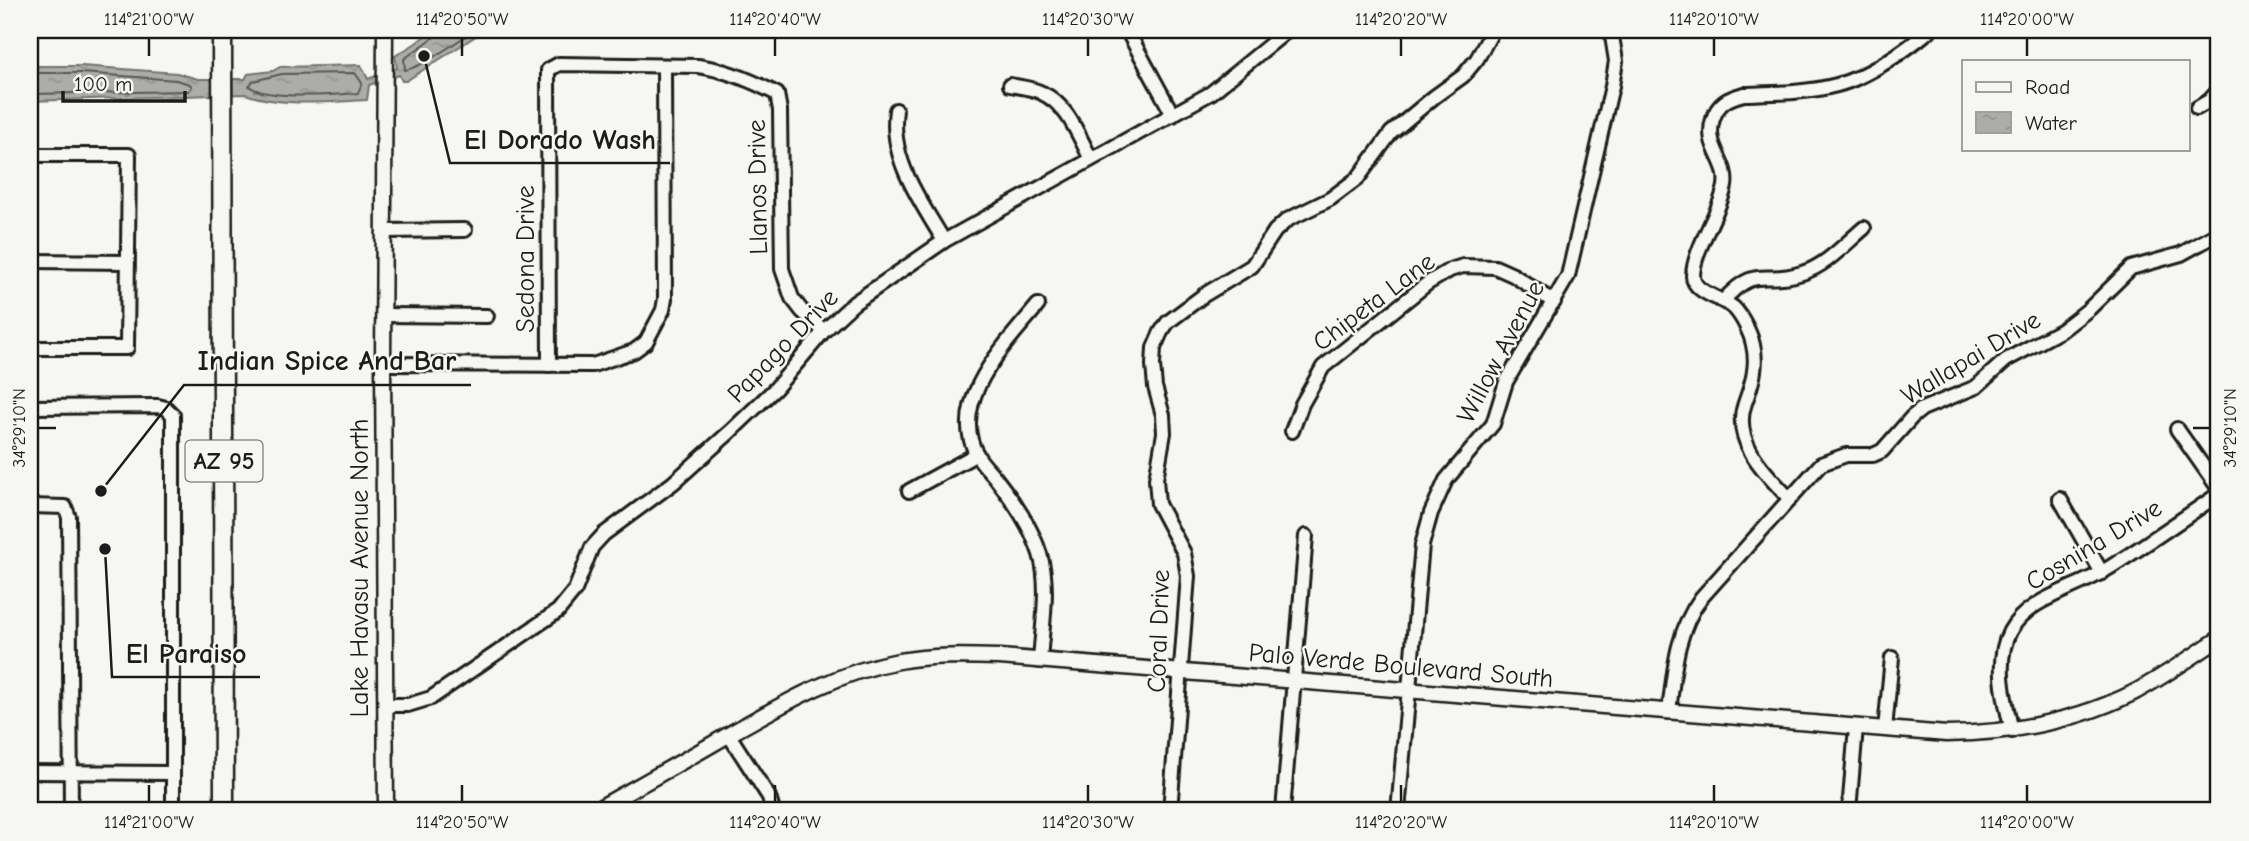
<svg xmlns="http://www.w3.org/2000/svg" width="2249" height="841" font-family="'Comic Neue',sans-serif">
<style>
.water{fill:url(#water-ripples);stroke:#727271;stroke-width:2}
.lines{fill:none;stroke-linecap:round;stroke-linejoin:round}
.shore{stroke:#565654;stroke-width:2}
.minor-casing{stroke:#1c1c1c;stroke-width:18}
.major-casing{stroke:#1c1c1c;stroke-width:19}
.highway-casing{stroke:#1c1c1c;stroke-width:23}
.minor{stroke:#f6f6f2;stroke-width:12}
.major{stroke:#f6f6f2;stroke-width:14}
.highway{stroke:#f6f6f2;stroke-width:18}
.ticks{fill:none;stroke:#1c1c1c;stroke-width:2.5}
.labels{text-anchor:middle;dominant-baseline:central;stroke-width:5;stroke-linejoin:round;paint-order:stroke}
.shield{fill:#f6f6f2;stroke:#5d5d5c;stroke-width:2}
.shield-label{font-size:24px;font-weight:bold;fill:#1c1c1c}
.street-label{font-size:26px;fill:#1c1c1c;stroke:#f6f6f2}
.leader{fill:none;stroke:#1c1c1c;stroke-width:2.5}
.callout-dot{fill:#1c1c1c;stroke:#f6f6f2;stroke-width:2.5}
.callout-label{font-size:28px;text-anchor:middle;font-weight:bold;fill:#1c1c1c;stroke:#f6f6f2;stroke-width:5;stroke-linejoin:round;paint-order:stroke}
.neatline{fill:none;stroke:#1c1c1c;stroke-width:2.5}
.ticks-label{font-size:18px;text-anchor:middle;fill:#1c1c1c}
</style>
<defs>
<pattern id="water-ripples" width="26" height="14" patternUnits="userSpaceOnUse" patternTransform="scale(1.75)"><rect width="26" height="14" fill="#acaca9"/><path d="M2 4q2-2 4 0t4 0M15 11q2-2 4 0t4 0" fill="none" stroke="#939391"/></pattern>
</defs>
<rect width="100%" height="100%" fill="#f6f6f2"/>
<filter id="ink" filterUnits="userSpaceOnUse"><feTurbulence type="fractalNoise" baseFrequency=".0143" numOctaves="2"/><feDisplacementMap in="SourceGraphic" scale="14" xChannelSelector="R" yChannelSelector="G"/><feConvolveMatrix kernelMatrix="1 2 1 2 8 2 1 2 1" color-interpolation-filters="sRGB"/></filter>
<g filter="url(#ink)">
<path class="water" d="M432,30H485L406,81H402L399,75L369,85L367,100C327,102 283,107 245,94L30,101V66H82L177,73L198,79H245L248,74L273,71L280,67L361,65L368,79L397,68L395,56L416,43Z"/>
<g class="lines">
<g class="shore">
<path d="M436,30L433,38L404,59L405,70C419,69 460,40 474,30"/>
<path d="M30,73H82L176,80L190,84L192,87L189,91L30,94"/>
<path d="M355,73L362,83L358,93C334,95 266,100 249,86L253,81L282,74Z"/>
</g>
<defs>
<g id="minor">
<path d="M1129,34L1173,115"/>
<path d="M1010,85C1020,87 1033,88 1042,93C1068,105 1078,135 1091,159"/>
<path d="M2197,108L2209,101L2219,90"/>
<path d="M896,110C889,159 920,200 944,241"/>
<path d="M30,155H129L127,348H30"/>
<path d="M384,231L465,230"/>
<path d="M30,261L127,262"/>
<path d="M1723,301C1757,263 1763,286 1802,273C1826,266 1845,244 1864,228"/>
<path d="M1038,305C1007,343 947,401 977,455C982,464 991,472 997,480C1014,502 1031,526 1040,554C1050,587 1042,626 1040,661"/>
<path d="M384,315L487,316"/>
<path d="M383,364L593,365L634,351L646,342L663,310L665,299L664,66"/>
<path d="M549,365L548,70L559,64L698,66C727,70 751,80 777,94L780,110L782,269L792,298L802,311L824,331"/>
<path d="M30,407L158,406L166,408L173,415V811"/>
<path d="M2177,429L2219,489"/>
<path d="M1292,431L1302,404L1323,367L1428,283L1450,270L1463,266L1495,267L1513,275L1554,302"/>
<path d="M909,491L977,454"/>
<path d="M1790,499C1766,474 1731,441 1745,403C1752,384 1758,365 1753,345C1751,334 1742,316 1734,308C1723,298 1693,293 1693,276C1693,250 1720,213 1725,186C1729,160 1704,148 1713,119C1718,103 1728,98 1744,94C1774,93 1807,93 1837,85C1868,77 1906,50 1930,30"/>
<path d="M2060,499L2102,573"/>
<path d="M30,506L65,507L69,517L71,811"/>
<path d="M385,705H408L431,698L558,611L575,590L592,547L604,534L673,483L731,431L775,389L824,331L854,303L944,241L1211,93L1288,30"/>
<path d="M1669,712C1674,671 1676,632 1701,598L1821,464L1846,455H1873L1882,451L1912,417L1922,409L1976,387L2006,360L2062,330L2089,309L2131,268L2181,254L2219,233"/>
<path d="M1885,729L1892,658"/>
<path d="M2012,731C2005,701 1994,661 2010,631C2028,598 2074,590 2104,571C2143,547 2181,520 2219,494"/>
<path d="M729,735L769,797L773,811"/>
<path d="M30,772L173,773"/>
<path d="M1170,811L1188,576L1184,553L1158,504L1156,479L1164,433L1163,415L1155,387L1153,365L1154,348L1161,332L1168,322L1204,295L1252,266L1275,231L1287,220L1330,199L1358,178L1391,133L1434,97L1463,76L1477,59L1493,30"/>
<path d="M1283,811L1306,536"/>
<path d="M1398,811L1422,545L1431,513L1446,480L1493,424L1506,382L1568,276L1612,86L1616,61L1611,30"/>
<path d="M1849,811L1856,727"/>
</g>
<g id="major">
<path d="M385,30L383,364L386,811"/>
<path d="M594,811C638,786 684,761 728,735C783,704 836,672 899,661C932,655 966,656 1000,657L1947,734C2012,733 2074,722 2133,693C2163,677 2191,657 2219,639"/>
</g>
<path id="highway" d="M222,30L224,811"/>
</defs>
<use href="#minor" class="minor-casing"/>
<use href="#major" class="major-casing"/>
<use href="#highway" class="highway-casing"/>
<use href="#minor" class="minor"/>
<use href="#major" class="major"/>
<use href="#highway" class="highway"/>
</g>
</g>
<path class="ticks" d="M149,38V56M462,38V56M775,38V56M1088,38V56M1401,38V56M1714,38V56M2027,38V56M38,428H56M2193,428H2210M149,785V802M462,785V802M775,785V802M1088,785V802M1401,785V802M1714,785V802M2027,785V802"/>
<g class="labels">
<rect class="shield" x="185.5" y="440.5" width="77" height="41" rx="5"/>
<g class="shield-label">
<text x="224" y="461">AZ 95</text>
</g>
<g class="street-label">
<text transform="translate(758 187) rotate(-91)">Llanos Drive</text>
<text transform="translate(526 259) rotate(-90)">Sedona Drive</text>
<text transform="translate(1374 302) rotate(-37)">Chipeta Lane</text>
<text transform="translate(783 346) rotate(-46)">Papago Drive</text>
<text transform="translate(1501 352) rotate(-62)">Willow Avenue</text>
<text transform="translate(1971 358) rotate(-31)">Wallapai Drive</text>
<text transform="translate(2094 545) rotate(-31)">Cosnina Drive</text>
<text transform="translate(360 568) rotate(-90)">Lake Havasu Avenue North</text>
<text transform="translate(1159 631) rotate(-88)">Coral Drive</text>
<text transform="translate(1401 666) rotate(5)">Palo Verde Boulevard South</text>
</g>
</g>
<path class="leader" d="M424 56L450 163H670M101 491L184 385H471M105 549L112 677H260"/>
<g class="callout-dot">
<circle cx="424" cy="56" r="7"/>
<circle cx="101" cy="491" r="7"/>
<circle cx="105" cy="549" r="7"/>
</g>
<g class="callout-label">
<text x="560" y="149">El Dorado Wash</text>
<text x="327" y="370">Indian Spice And Bar</text>
<text x="186" y="663">El Paraiso</text>
</g>
<rect width="2249" height="841" fill="none" stroke="#f6f6f2" stroke-width="77"/>
<rect x="1962" y="60" width="228" height="91" fill="#f6f6f2" stroke="#9f9f9c" stroke-width="2"/>
<rect x="1976" y="82" width="35" height="10" fill="#f6f6f2" stroke="#9f9f9c" stroke-width="2"/>
<text x="2025" y="94" font-size="21" fill="#1c1c1c">Road</text>
<rect x="1976" y="112" width="35" height="21" fill="url(#water-ripples)" stroke="#9f9f9c" stroke-width="2"/>
<text x="2025" y="130" font-size="21" fill="#1c1c1c">Water</text>
<path d="M63 91v10h122v-10" fill="none" stroke="#1c1c1c" stroke-width="3.5"/>
<text x="74" y="91" font-size="21" fill="#1c1c1c" stroke="#f6f6f2" stroke-width="5" paint-order="stroke">100 m</text>
<rect x="38" y="38" width="2172" height="764" class="neatline"/>
<g class="ticks-label">
<text x="149" y="25">114°21'00"W</text>
<text x="462" y="25">114°20'50"W</text>
<text x="775" y="25">114°20'40"W</text>
<text x="1088" y="25">114°20'30"W</text>
<text x="1401" y="25">114°20'20"W</text>
<text x="1714" y="25">114°20'10"W</text>
<text x="2027" y="25">114°20'00"W</text>
<text transform="translate(19 428) rotate(-90)" y="6">34°29'10"N</text>
<text transform="translate(2230 428) rotate(-90)" y="6">34°29'10"N</text>
<text x="149" y="828">114°21'00"W</text>
<text x="462" y="828">114°20'50"W</text>
<text x="775" y="828">114°20'40"W</text>
<text x="1088" y="828">114°20'30"W</text>
<text x="1401" y="828">114°20'20"W</text>
<text x="1714" y="828">114°20'10"W</text>
<text x="2027" y="828">114°20'00"W</text>
</g>
</svg>
